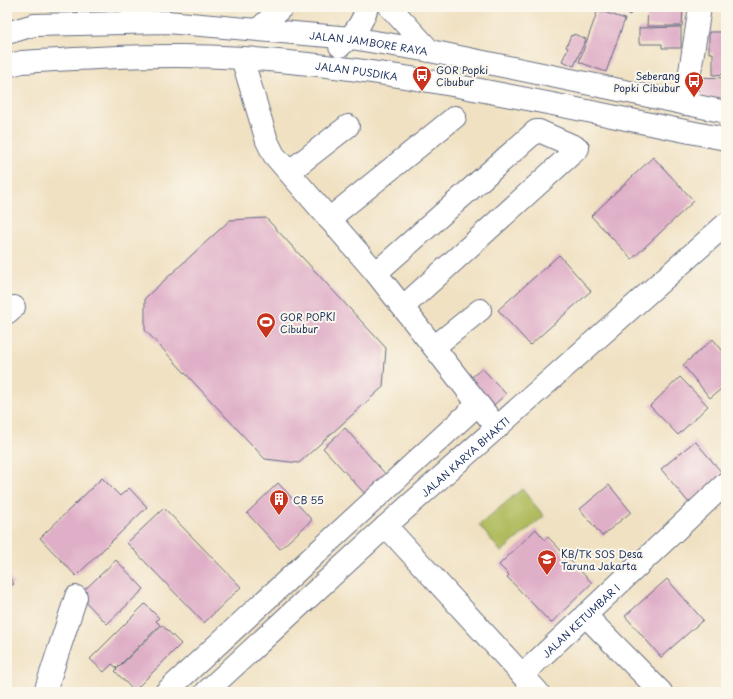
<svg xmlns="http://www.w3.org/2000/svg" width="733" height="699" font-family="'Playpen Sans',sans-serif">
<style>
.green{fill:#b0bb5d;stroke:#66755e}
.building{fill:#dfaec7}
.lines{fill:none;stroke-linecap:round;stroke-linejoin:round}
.minor-casing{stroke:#666d81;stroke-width:24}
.minor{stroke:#fff;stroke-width:22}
.labels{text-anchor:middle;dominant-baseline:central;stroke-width:4;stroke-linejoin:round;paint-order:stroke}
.street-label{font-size:10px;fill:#1b2f5e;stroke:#fbf7ec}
.poi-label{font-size:10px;fill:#1b2f5e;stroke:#fbf7ec;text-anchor:start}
</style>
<rect width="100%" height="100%" fill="#fbf7ec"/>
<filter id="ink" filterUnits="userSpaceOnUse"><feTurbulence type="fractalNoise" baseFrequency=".025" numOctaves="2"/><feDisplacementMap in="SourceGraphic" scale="8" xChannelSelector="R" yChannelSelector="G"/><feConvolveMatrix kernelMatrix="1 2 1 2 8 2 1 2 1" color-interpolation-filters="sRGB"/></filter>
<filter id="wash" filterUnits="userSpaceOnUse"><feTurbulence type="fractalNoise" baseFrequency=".012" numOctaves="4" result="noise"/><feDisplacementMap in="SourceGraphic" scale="16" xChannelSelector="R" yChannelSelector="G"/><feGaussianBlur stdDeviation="0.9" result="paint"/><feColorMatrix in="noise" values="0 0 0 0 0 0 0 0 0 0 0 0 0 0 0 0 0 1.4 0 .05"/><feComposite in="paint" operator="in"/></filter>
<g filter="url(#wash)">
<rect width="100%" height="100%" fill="#f0e1c2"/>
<path class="green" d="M522,489L544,516L501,552L479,525Z"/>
<g id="blocks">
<g class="building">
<path d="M610,7H633L630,15Z"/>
<path d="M648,7H683L682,26H647Z"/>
<path d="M598,10L625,19L606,72L579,62Z"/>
<path d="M681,27V48H662V44H639V28Z"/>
<path d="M709,32H726V74L713,75V53H709Z"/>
<path d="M574,34L586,39L574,66L562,61L568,48L566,47L571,35L573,36Z"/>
<path d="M695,77L726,78V103L695,102Z"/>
<path d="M653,157L694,201L632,259L591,216Z"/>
<path d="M266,218L386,348L383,387L299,463L265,459L145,330V298L230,220Z"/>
<path d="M559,255L591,291L530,345L498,310Z"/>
<path d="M713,339L726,355V385L710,398L683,365Z"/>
<path d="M482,368L506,394L494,405L470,379Z"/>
<path d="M680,377L708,406L678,435L650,406Z"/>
<path d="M345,428L387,476L366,495L323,448Z"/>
<path d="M695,441L723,474L689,503L661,469Z"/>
<path d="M102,478L120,496L129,488L147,507L76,576L40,538Z"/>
<path d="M278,483L312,520L280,549L247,513Z"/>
<path d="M609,485L631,512L602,536L580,509Z"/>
<path d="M164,508L241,587L204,623L127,543Z"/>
<path d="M536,529L545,540L548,537L592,583L551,623L507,577L509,575L499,565Z"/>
<path d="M116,560L144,589L107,624L79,595Z"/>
<path d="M7,575L14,584L7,589Z"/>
<path d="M667,579L703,620L661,657L625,616Z"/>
<path d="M145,604L159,618L156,621L160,625L117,668L112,664L104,672L90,659Z"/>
<path d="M162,625L181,644L134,691L115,671Z"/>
</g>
</g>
</g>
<g filter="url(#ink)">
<use href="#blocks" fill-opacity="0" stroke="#666d81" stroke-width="1"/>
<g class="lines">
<defs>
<g id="minor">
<path d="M390,7L430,51"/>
<path d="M259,29L282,7"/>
<path id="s1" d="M7,33L34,25L167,22L351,38L430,51L726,112"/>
<path d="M340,46C354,35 362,24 367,7"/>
<path d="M242,58L267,141L274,155L376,273L497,428"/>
<path id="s2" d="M7,66L22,62C96,58 169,53 243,58C406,69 566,108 726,139"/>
<path d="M685,104L700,7"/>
<path d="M289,172L348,126"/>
<path d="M329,219L455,117"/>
<path d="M376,273L536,131H539L578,148L403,307"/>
<path d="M7,313L14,307"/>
<path d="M434,347L480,310"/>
<path d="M386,526L538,692"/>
<path d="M585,615L661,692"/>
<path id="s3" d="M522,675L726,483"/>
<path d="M45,692L76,597"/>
<path d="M166,692L478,404"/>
<path id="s4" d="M206,692L386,526L726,224"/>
</g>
</defs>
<use href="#minor" class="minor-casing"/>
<use href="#minor" class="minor"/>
</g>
</g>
<defs>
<symbol id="bus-pin" viewBox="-11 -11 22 30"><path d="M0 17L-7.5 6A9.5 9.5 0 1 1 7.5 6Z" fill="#c8321e" stroke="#fbf7ec"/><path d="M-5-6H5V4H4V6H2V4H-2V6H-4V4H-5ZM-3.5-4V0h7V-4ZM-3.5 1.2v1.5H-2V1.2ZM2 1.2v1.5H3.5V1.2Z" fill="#fff"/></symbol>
<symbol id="stadium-pin" viewBox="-11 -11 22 30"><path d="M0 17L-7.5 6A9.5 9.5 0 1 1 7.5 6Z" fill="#c8321e" stroke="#fbf7ec"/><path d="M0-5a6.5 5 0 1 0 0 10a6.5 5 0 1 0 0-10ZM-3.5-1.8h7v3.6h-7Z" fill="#fff"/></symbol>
<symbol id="building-pin" viewBox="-11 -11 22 30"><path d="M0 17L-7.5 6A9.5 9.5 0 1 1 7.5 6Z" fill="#c8321e" stroke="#fbf7ec"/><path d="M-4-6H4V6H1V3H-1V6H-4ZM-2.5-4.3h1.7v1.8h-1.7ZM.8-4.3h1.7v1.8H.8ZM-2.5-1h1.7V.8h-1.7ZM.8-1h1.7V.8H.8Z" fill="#fff"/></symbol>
<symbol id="school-pin" viewBox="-11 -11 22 30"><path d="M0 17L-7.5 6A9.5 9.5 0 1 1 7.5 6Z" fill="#c8321e" stroke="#fbf7ec"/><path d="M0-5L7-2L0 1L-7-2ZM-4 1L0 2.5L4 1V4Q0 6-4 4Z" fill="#fff"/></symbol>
</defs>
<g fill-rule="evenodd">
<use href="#bus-pin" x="411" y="64" width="22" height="30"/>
<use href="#bus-pin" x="683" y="70" width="22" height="30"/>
<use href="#stadium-pin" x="255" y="311" width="22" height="30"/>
<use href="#building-pin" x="268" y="488" width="22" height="30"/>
<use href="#school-pin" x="536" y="548" width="22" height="30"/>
</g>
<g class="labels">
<g class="street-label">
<text stroke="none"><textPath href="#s1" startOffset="364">JALAN JAMBORE RAYA</textPath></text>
<text stroke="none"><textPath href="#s2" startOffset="351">JALAN PUSDIKA</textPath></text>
<text stroke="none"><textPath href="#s4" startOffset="350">JALAN KARYA BHAKTI</textPath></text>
<text stroke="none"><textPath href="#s3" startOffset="80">JALAN KETUMBAR I</textPath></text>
</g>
<g class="poi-label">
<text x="436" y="69">GOR Popki<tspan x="436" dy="12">Cibubur</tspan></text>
<text x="680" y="75" text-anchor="end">Seberang<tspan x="680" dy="12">Popki Cibubur</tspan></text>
<text x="280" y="316">GOR POPKI<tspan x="280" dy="12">Cibubur</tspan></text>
<text x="293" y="499">CB 55</text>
<text x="561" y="553">KB/TK SOS Desa<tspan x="561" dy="12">Taruna Jakarta</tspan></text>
</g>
</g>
<rect width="733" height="699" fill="none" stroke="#fbf7ec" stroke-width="24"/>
</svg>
